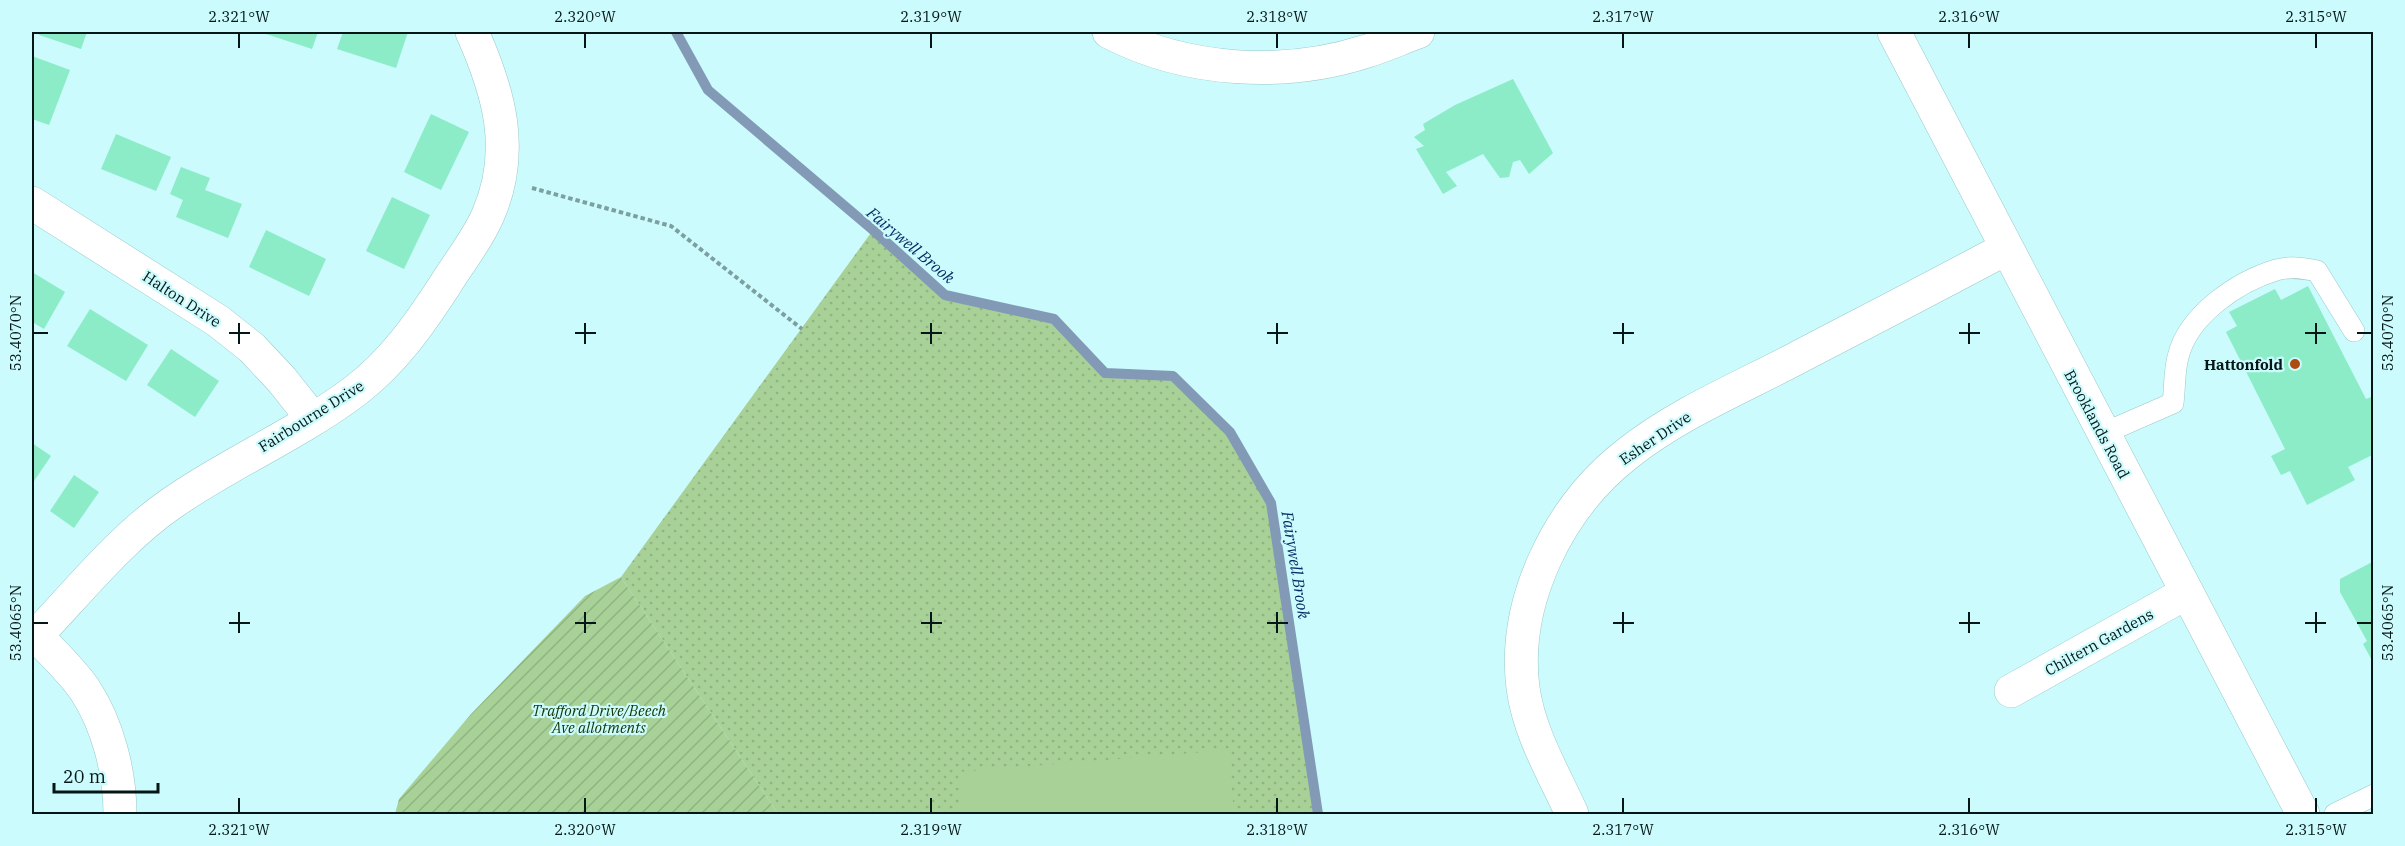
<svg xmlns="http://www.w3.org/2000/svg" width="2405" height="846" font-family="'IBM Plex Serif',serif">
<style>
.park{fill:url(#park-dots)}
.garden{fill:url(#garden-furrows)}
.pitch{fill:#a8d197}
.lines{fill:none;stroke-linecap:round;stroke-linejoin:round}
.stream{stroke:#829ab6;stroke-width:10}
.building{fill:#8becc7}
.service-casing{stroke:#9ac8c9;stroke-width:22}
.minor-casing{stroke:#9ac8c9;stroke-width:34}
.tertiary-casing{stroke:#9ac8c9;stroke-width:34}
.path{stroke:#7c9fa0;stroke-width:4;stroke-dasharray:4.5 3;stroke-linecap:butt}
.service{stroke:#fff;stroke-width:21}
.minor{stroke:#fff;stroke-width:33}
.tertiary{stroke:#fff;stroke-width:33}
.ticks{fill:none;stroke:#051616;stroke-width:2}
.poi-dot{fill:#ad4b10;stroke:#cbfbfc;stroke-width:2}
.labels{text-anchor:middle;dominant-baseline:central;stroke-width:4.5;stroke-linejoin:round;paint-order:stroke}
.street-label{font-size:15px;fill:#051616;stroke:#cbfbfc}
.poi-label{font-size:15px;font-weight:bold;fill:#051616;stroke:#cbfbfc;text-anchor:end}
.park-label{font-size:15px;font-style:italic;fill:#163505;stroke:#cbfbfc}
.water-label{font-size:16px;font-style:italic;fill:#062d66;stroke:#cbfbfc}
.neatline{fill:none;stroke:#051616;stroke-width:2}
.ticks-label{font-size:15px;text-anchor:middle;fill:#051616}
</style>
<defs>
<pattern id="park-dots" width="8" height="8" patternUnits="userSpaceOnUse" patternTransform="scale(1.5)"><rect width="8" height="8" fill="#a8d197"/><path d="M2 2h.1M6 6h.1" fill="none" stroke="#8fb381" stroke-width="1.8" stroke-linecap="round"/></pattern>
<pattern id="garden-furrows" width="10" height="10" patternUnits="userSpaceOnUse" patternTransform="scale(1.5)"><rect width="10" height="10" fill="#a8d197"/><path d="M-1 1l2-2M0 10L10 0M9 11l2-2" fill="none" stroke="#8fb381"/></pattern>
</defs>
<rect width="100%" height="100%" fill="#cbfbfc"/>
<path class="park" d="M873,230L945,295L1054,319L1105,373L1173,376L1230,432L1271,503L1318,814H778L621,577Z"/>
<path class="garden" d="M621,577L778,814H395L399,799L471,714L585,596Z"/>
<path class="pitch" d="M1229,750L1234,814H961L958,772Z"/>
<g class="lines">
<path class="stream" d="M676,32L708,90L873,230L945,295L1054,319L1105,373L1173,376L1230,432L1271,503L1318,814"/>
</g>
<g class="building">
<path d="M40,32H87L81,49L39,35Z"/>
<path d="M260,32H318L312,49Z"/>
<path d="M343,32H408L396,68L337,49Z"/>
<path d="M32,56L70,70L49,125L32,119Z"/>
<path d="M1513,79L1553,153L1529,174L1520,160L1513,162L1509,177L1500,178L1483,154L1446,172L1457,186L1443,194L1416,149L1424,146L1414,137L1425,130L1423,124L1455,105Z"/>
<path d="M431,114L469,132L441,190L404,172Z"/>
<path d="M116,134L171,157L156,191L101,169Z"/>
<path d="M181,167L210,178L205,190L242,204L228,238L176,217L183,200L170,194Z"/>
<path d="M392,197L430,215L404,269L366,251Z"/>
<path d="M266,230L326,259L309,296L249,267Z"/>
<path d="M32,272L65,292L44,329L32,322Z"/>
<path d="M2308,286L2366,399L2374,396V454L2348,467L2355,480L2307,505L2290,471L2281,475L2271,456L2285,449L2226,332L2237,326L2229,312L2275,289L2281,300Z"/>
<path d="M90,309L148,345L126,381L67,346Z"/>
<path d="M171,349L219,381L195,417L147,385Z"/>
<path d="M32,443L51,456L32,484Z"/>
<path d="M74,475L99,492L74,528L50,511Z"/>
<path d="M2374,561V664L2363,644L2367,641L2340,592V579Z"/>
</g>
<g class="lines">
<defs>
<g id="service">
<path d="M2102,434L2173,403C2175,388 2174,372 2178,357C2188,315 2237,282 2276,270C2290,266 2303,268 2317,271L2354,331"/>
<path d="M2335,814L2374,795"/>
</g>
<g id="minor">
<path d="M1109,32C1186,72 1284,78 1367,51C1384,46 1401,38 1418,32"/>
<path d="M32,203L218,321L252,348L282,380L312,418"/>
<path d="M36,636C79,591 121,538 172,503C231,462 298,434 355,391C393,362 419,325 445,285C459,262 478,239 488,215C516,151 499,92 472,32"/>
<path d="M2011,691L2186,593"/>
<path d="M1572,814C1554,774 1529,733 1523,688C1512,601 1559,507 1627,454C1677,414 1740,388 1797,358C1866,322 1936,286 2005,249"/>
</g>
<g id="tertiary">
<path d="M1894,32L2303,814"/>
<path d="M32,631C49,650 70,668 85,690C108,725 120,773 120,814"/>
</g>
</defs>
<use href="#service" class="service-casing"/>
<use href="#minor" class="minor-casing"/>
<use href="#tertiary" class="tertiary-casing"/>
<path class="path" d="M532,188L671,226L802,329"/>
<use href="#service" class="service"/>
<use href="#minor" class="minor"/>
<use href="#tertiary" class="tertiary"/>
</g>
<path class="ticks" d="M239,33V48M585,33V48M931,33V48M1277,33V48M1623,33V48M1969,33V48M2316,33V48M239,323V344M585,323V344M931,323V344M1277,323V344M1623,323V344M1969,323V344M2316,323V344M33,333H48M229,333H250M575,333H596M921,333H942M1267,333H1288M1613,333H1634M1959,333H1980M2305,333H2326M2357,333H2372M239,612V633M585,612V633M931,612V633M1277,612V633M1623,612V633M1969,612V633M2316,612V633M33,623H48M229,623H250M575,623H596M921,623H942M1267,623H1288M1613,623H1634M1959,623H1980M2305,623H2326M2357,623H2372M239,798V813M585,798V813M931,798V813M1277,798V813M1623,798V813M1969,798V813M2316,798V813"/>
<circle class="poi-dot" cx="2295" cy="364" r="6"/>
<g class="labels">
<g class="street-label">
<text transform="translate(182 299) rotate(33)">Halton Drive</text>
<text transform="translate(311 416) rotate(-32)">Fairbourne Drive</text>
<text transform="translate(2097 424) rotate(62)">Brooklands Road</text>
<text transform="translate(1655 438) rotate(-34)">Esher Drive</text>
<text transform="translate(2099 642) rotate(-29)">Chiltern Gardens</text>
</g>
<g class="poi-label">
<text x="2283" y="364">Hattonfold</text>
</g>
<g class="park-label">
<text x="599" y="710">Trafford Drive/Beech<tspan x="599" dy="17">Ave allotments</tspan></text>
</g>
<g class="water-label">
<text transform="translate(911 245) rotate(40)">Fairywell Brook</text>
<text transform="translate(1296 565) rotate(81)">Fairywell Brook</text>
</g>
</g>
<rect width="2405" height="846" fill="none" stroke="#cbfbfc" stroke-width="66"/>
<path d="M54 783v9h104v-9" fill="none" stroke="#051616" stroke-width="3"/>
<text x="63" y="783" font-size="18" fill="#051616" stroke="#cbfbfc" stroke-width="4.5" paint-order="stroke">20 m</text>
<rect x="33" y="33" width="2339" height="780" class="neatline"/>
<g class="ticks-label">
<text x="239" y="22">2.321°W</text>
<text x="585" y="22">2.320°W</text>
<text x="931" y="22">2.319°W</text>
<text x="1277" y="22">2.318°W</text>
<text x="1623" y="22">2.317°W</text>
<text x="1969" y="22">2.316°W</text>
<text x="2316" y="22">2.315°W</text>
<text transform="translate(16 333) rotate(-90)" y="5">53.4070°N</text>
<text transform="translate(2388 333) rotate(-90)" y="5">53.4070°N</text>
<text transform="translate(16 623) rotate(-90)" y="5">53.4065°N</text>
<text transform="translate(2388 623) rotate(-90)" y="5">53.4065°N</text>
<text x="239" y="835">2.321°W</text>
<text x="585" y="835">2.320°W</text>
<text x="931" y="835">2.319°W</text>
<text x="1277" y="835">2.318°W</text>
<text x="1623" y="835">2.317°W</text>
<text x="1969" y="835">2.316°W</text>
<text x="2316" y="835">2.315°W</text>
</g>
</svg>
